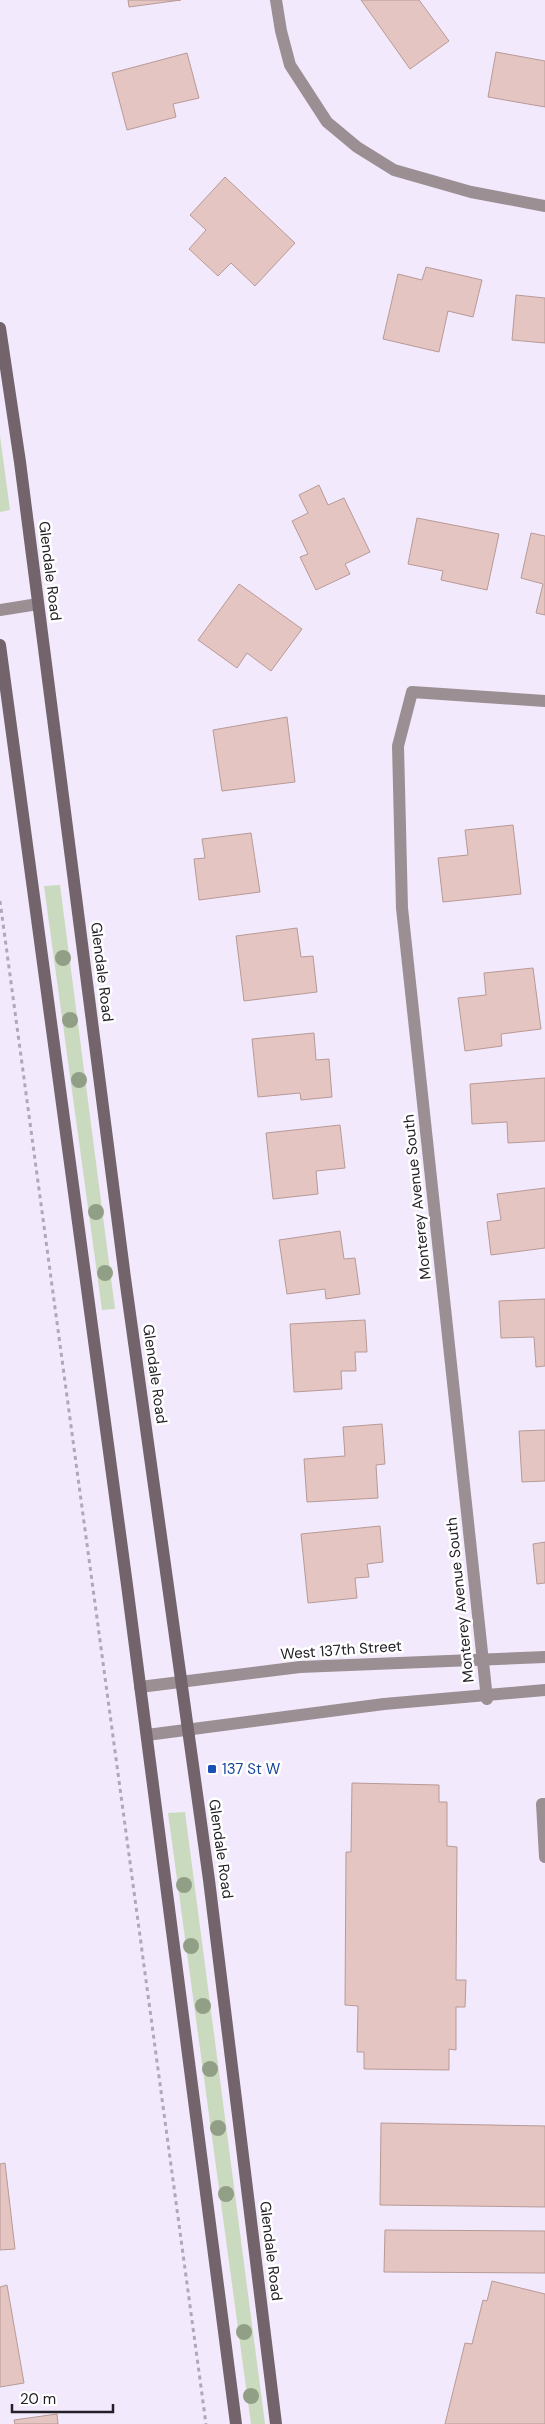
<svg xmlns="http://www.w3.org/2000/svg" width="545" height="2424" font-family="'DM Sans',sans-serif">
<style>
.green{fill:#c9dabf}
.building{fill:#e4c5c2;stroke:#b79a97}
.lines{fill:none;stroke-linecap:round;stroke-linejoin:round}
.path{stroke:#b0a8b7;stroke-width:3;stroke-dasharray:4 4;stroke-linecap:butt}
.service{stroke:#9b8f94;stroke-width:12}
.minor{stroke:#9b8f94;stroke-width:12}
.tertiary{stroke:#9b8f94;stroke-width:12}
.secondary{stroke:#73636a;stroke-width:12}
.tree{fill:#919f86}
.transit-dot{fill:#1a4fb4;stroke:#fff;stroke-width:2}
.labels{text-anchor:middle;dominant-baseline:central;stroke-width:5;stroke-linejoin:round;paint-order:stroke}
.street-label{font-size:15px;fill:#242028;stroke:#fff}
.transit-label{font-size:15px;fill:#164399;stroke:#fff;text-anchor:start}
</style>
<rect width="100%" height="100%" fill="#f3e9fc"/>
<g class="green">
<path d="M0,436L10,510L0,512Z"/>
<path d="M60,885L115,1309L102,1310L44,886Z"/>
<path d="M185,1812L265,2424H251L168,1813Z"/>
</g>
<g class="building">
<path d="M128,0H181L129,7Z"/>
<path d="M361,0H419L449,41L410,69Z"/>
<path d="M496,52L545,61V107L488,97Z"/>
<path d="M187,53L199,98L173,104L176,117L127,130L112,73Z"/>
<path d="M225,177L295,243L255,286L231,263L218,276L189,249L206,230L190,215Z"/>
<path d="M426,267L482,280L473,317L448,311L439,352L383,339L398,274L422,280Z"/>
<path d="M516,295L545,298V343L512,340Z"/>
<path d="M319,485L328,505L344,498L370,552L345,564L350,574L316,590L300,557L308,554L292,521L308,513L299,495Z"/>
<path d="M417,518L499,534L487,590L441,580L443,571L408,564Z"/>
<path d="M531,533L545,536V615L536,613L543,584L521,578Z"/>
<path d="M239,584L302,629L271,671L247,653L237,668L198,640Z"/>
<path d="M287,717L295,782L222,791L213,730Z"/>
<path d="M513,825L521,894L443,902L438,858L468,855L465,830Z"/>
<path d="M251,833L260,892L199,900L194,859L205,858L202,839Z"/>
<path d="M297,928L301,957L313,956L317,992L244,1001L236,936Z"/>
<path d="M533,968L541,1029L501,1034L502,1046L465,1051L458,998L486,995L484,973Z"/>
<path d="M314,1033L316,1060L329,1059L332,1097L301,1100L300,1093L258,1097L252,1039Z"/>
<path d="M545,1078V1141L508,1143L507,1122L472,1124L470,1084Z"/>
<path d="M340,1125L345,1168L316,1171L318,1194L273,1199L266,1133Z"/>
<path d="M545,1188V1248L491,1255L487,1222L501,1220L497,1194Z"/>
<path d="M340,1231L344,1259L355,1258L360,1294L326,1299L325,1289L287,1294L279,1240Z"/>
<path d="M545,1299V1366L536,1367L534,1337L501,1338L499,1301Z"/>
<path d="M365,1320L367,1352H355L356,1371H341L342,1389L294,1392L290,1324Z"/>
<path d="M382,1424L385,1464L376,1465L378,1498L307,1502L304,1459L345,1456L343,1427Z"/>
<path d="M545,1430V1481L522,1482L519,1431Z"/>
<path d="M380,1526L383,1562L367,1564L369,1577L355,1578L357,1598L308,1603L301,1534Z"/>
<path d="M545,1542V1583L537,1584L533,1544Z"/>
<path d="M352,1783L439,1785V1802H447V1846L457,1847L456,1980H466L465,2007H456V2050L449,2049V2070L364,2069V2052H357L358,2006L345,2005L346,1852H351Z"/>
<path d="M381,2123L545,2126V2207L380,2205Z"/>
<path d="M5,2163L15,2249L0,2250V2164Z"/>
<path d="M385,2230L545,2231V2273L384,2272Z"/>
<path d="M492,2281L545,2294V2424H445L465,2343L472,2344L483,2300L487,2301Z"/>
<path d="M7,2285L24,2383L0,2387V2287Z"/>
<path d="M57,2414L58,2424H15L14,2420Z"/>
</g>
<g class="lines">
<path class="path" d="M0,901L206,2424"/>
<path class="service" d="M545,1804H542L545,1857"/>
<g class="minor">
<path d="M276,0L281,31L290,65L327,122L357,147L394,170L471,192L545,206"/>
<path d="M0,610L38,604"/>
<path d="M487,1699L402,908L398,746L412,692L545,701"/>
</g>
<g class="tertiary">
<path d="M140,1687L300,1667L545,1657"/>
<path d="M147,1735L384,1704L545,1690"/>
</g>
<g class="secondary">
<path d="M0,328L20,462L125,1278L209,1880L276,2424"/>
<path d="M0,645L127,1585L236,2424"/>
</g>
</g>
<g class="tree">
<circle cx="63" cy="958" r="8"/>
<circle cx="70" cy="1020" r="8"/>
<circle cx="79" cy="1080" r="8"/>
<circle cx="96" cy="1212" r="8"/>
<circle cx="105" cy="1273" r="8"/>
<circle cx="184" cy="1885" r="8"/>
<circle cx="191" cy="1946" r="8"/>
<circle cx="203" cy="2006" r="8"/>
<circle cx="210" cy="2069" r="8"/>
<circle cx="218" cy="2128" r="8"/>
<circle cx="226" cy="2194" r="8"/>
<circle cx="244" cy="2332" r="8"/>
<circle cx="251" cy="2396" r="8"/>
</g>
<rect class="transit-dot" x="207" y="1764" width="10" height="10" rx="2.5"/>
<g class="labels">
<g class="street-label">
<text transform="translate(50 571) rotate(83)">Glendale Road</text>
<text transform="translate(102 972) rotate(83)">Glendale Road</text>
<text transform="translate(417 1197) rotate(-96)">Monterey Avenue South</text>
<text transform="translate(155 1374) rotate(82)">Glendale Road</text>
<text transform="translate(460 1600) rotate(-96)">Monterey Avenue South</text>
<text transform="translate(341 1650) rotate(-4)">West 137th Street</text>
<text transform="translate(221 1849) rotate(82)">Glendale Road</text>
<text transform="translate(271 2251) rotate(83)">Glendale Road</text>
</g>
<g class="transit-label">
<text x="222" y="1769">137 St W</text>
</g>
</g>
<path d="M12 2404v8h101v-8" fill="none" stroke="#242028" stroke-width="2.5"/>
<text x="20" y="2404" font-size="15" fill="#242028" stroke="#ffffff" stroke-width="4" paint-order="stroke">20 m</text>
</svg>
